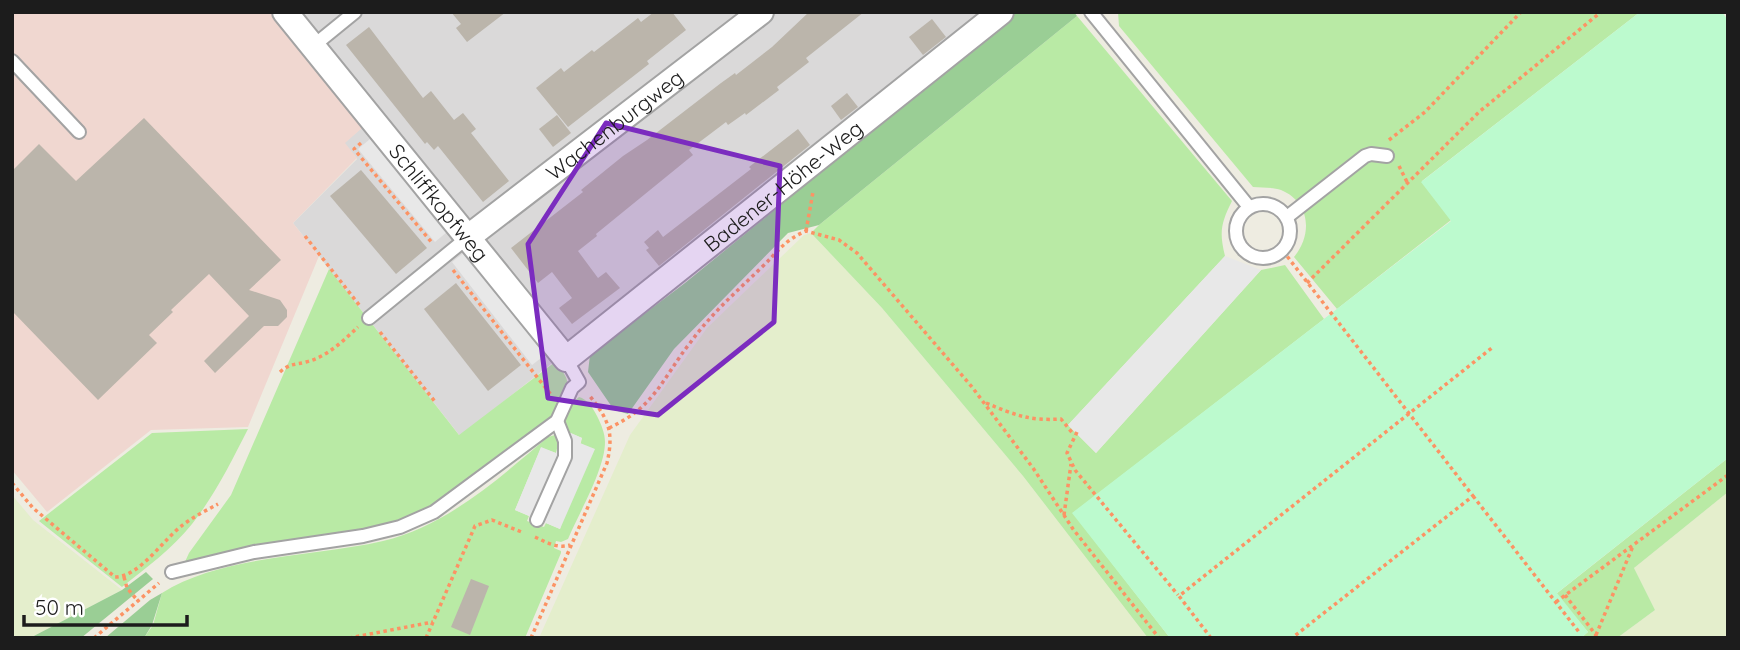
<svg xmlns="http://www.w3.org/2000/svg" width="1740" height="650" font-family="Quicksand,sans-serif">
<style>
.residential{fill:#dad9d9}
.commercial{fill:#f0d7d0}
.farmland{fill:#e4eecc}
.grass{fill:#b9eaa5}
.forest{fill:#9ace95}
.park{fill:#bcface}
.parking{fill:#e8e8e8}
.building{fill:#bbb5ab}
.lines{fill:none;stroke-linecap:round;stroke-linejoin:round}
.service-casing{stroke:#a3a3a3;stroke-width:16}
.minor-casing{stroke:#a3a3a3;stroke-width:28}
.path{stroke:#fc9364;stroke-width:3.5;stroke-dasharray:3.5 3.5;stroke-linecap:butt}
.service{stroke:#fff;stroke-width:12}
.minor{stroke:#fff;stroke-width:24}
.marked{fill:#7b2cbf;fill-opacity:0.2;stroke:#7b2cbf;stroke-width:5;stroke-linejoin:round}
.labels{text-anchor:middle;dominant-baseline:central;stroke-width:5;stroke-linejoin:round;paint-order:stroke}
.street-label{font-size:21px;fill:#1c1c1c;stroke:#fff}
</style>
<rect width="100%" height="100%" fill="#eeece1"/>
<path class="residential" d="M299,12H996L460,436L293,223L357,159L344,143L379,113Z"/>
<path class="commercial" d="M12,12H271L362,128L345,143L357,158L293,223L319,256L248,427L151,430L47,512L12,470Z"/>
<g class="farmland">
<path d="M811,233L882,308L1023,476L1148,638H539L630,435L707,328L804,235Z"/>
<path d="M1728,492V638H1617L1655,610L1634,568Z"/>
<path d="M12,495L33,520L122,590L30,638H12Z"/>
</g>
<g class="grass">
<path d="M1118,12H1640L1422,181L1451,220L1337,309L1294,257C1313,234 1310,202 1281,190C1273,187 1262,188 1253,187L1119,26Z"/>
<path d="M1077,16L1232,201C1221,223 1219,232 1225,256L1068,425L1096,453L1261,270L1285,265L1324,319L1073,513L1170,638H1148L1023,476L882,308L811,233L819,225Z"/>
<path d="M329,269L459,435L555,362C575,384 568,389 555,413L433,507L400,521L358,532L184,564L189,553L231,495Z"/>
<path d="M579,397C587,399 593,408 597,416C601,424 605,433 605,442C605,469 579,513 568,539L561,542L556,541L554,548L561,551V553L525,638H144L153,625L162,593C221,555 314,557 383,541C447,526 499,478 548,437L555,435L559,439L556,453L541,448L515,510L529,516L527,521L544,527L546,523L560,529L582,438L566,431C563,420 570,404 579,397Z"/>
<path d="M248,429C231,462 215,495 192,524C173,548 146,568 122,587L39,521L152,433Z"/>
<path d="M1728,458V492L1634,568L1655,610L1617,638H1581L1588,632L1556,594Z"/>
</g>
<g class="forest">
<path d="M1017,12H1074L1077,16L819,225L788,233L674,349L628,414L614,410L588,372L590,355L685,283Z"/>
<path d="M146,572L153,579L81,638H30L122,590Z"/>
<path d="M162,593L152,625L144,638H105L150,600Z"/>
</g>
<path class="park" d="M1640,12H1722L1728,20V458L1557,593L1588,632L1581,638H1170L1072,513L1451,221L1421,182Z"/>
<g class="parking">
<path d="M370,139L447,232L435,242L358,149Z"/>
<path d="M465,252L545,355L532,365L452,262Z"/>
<path d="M1225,256L1261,270L1096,453L1068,425Z"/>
<path d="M566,431L582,438L580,443L595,449L560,529L515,510L541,447L556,453Z"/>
</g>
<g class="building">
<path d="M451,12H506L467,42L456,28L461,24Z"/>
<path d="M654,12H672L686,30L647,61L649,64L568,127L536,88L561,68L564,72L592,50L594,52L638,18L641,22Z"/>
<path d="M809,12H864L806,58L809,62L777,87L779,90L746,115L745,113L728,125L726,122L689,150L693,155L596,234L597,236L578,251L598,278L606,272L620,288L572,324L559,308L572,298L552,272L538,283L511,248L583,192L581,190L623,156L647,140L721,83L735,73L736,75L772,47Z"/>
<path d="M932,19L946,37L923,55L909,37Z"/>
<path d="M369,27L423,98L431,91L454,120L463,113L476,129L471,133L509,181L483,202L438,146L434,150L427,142L425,144L346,45Z"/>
<path d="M847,93L858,107L841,120L831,106Z"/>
<path d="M557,115L571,133L553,147L539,129Z"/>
<path d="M144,118L281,260L249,290L280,300L287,310V317L278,326H264L215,373L204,361L249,316L209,274L171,310L173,312L149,335L157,343L98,400L12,311V171L39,144L76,181Z"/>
<path d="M798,129L810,145L659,266L646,250L649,248L644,242L658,230L663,237L751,169L749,167Z"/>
<path d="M361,170L427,248L396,274L330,196Z"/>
<path d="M456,283L521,365L488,391L424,309Z"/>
<path d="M471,579L489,586L470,635L451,627Z"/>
</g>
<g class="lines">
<defs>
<g id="service">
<path d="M1091,12L1249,207"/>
<path d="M312,47L355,12"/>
<path d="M12,61L79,132"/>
<circle cx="1263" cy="231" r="27"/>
<path d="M1287,217L1365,156L1371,154L1387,156"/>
<path d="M369,318L467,238"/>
<path d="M537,520L565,457V441L557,421"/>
<path d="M172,572L254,552L363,536L400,527L434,512L557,421L572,388L579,382L566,359"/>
</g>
<g id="minor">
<path id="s1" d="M285,12L566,359L1001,12"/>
<path id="s2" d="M467,238L761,12"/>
</g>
</defs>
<use href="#service" class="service-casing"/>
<use href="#minor" class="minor-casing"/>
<g class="path">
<path d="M1389,140L1425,112L1521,12"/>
<path d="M361,143L354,149L433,244"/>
<path d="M1399,166L1408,184"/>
<path d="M806,231L813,192"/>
<path d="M305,236L360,306"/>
<path d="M1283,251L1473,496L1292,638"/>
<path d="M453,270L552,396"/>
<path d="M1307,283L1479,112L1601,12"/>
<path d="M380,332L436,403"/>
<path d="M280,372C290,363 295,365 306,362C327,357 343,341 358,327"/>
<path d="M986,403C1015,415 1029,421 1061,419L1074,435"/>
<path d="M609,428C655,407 662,379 690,343C710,315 736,292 761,268C777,253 784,240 806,231L839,240L857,253L972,387L1033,468L1073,529L1159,638"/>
<path d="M1077,432L1067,453L1075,470L1178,595"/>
<path d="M12,483L33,508L115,577C140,577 164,538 184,524C195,516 207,510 218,504"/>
<path d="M1473,496L1579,632"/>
<path d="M1064,515L1071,464"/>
<path d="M535,537C546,542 557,549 570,545"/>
<path d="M124,577L127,588L138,601"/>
<path d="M1565,595L1596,635L1594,638"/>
<path d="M1556,602L1728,475"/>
<path d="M1596,635L1633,546"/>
<path d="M94,638L159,583"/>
<path d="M349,638L433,622"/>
<path d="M426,638L475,526L492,520L524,533"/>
<path d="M531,638L607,463C614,432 609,420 589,395"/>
<path d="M1211,638L1179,596L1493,347"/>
</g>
<use href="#service" class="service"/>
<use href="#minor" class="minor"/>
</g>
<path class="marked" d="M606,123L780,166L774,322L658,415L548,398L528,244Z"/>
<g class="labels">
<g class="street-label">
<text stroke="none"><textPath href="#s2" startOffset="186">Wachenburgweg</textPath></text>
<text stroke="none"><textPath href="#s1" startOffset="724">Badener-Höhe-Weg</textPath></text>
<text stroke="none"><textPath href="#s1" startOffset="245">Schliffkopfweg</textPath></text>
</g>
</g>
<rect width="1740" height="650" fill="none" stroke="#1c1c1c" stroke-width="28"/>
<path d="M24 615v10h163v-10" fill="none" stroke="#1c1c1c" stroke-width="3.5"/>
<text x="35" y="615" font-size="21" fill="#1c1c1c" stroke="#ffffff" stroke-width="5" paint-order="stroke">50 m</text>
</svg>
